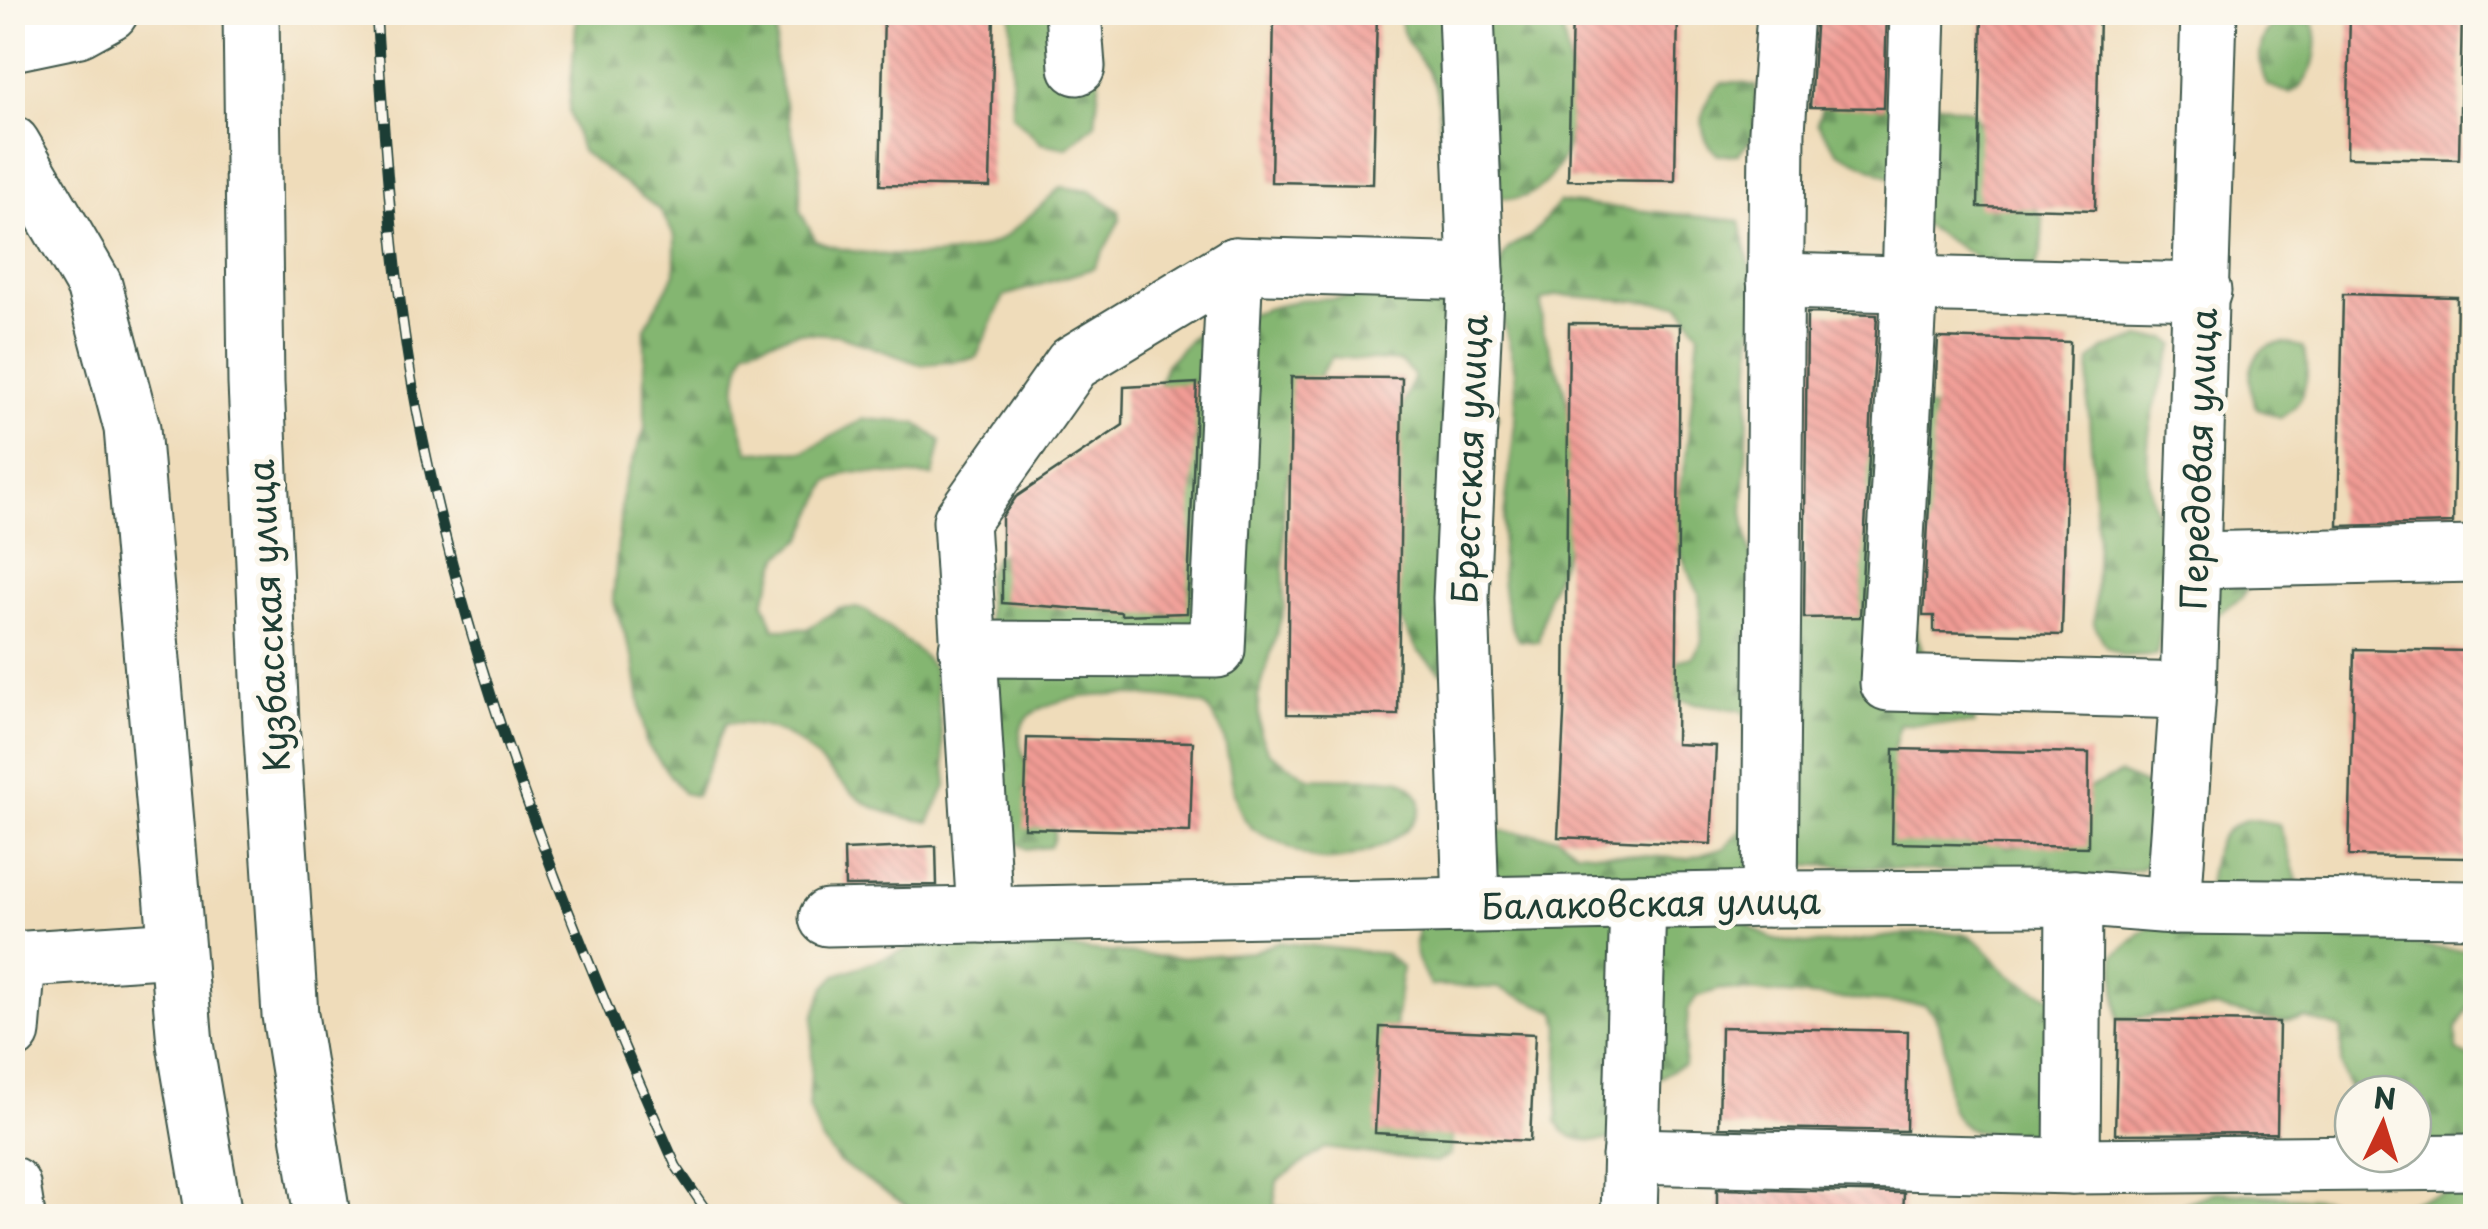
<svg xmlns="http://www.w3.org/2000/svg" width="2488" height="1229" font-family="'Playpen Sans',sans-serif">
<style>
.forest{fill:url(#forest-firs);stroke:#527a52;stroke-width:2.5}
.building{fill:url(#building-back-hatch)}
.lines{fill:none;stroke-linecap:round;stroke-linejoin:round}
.minor-casing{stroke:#3e5548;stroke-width:59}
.major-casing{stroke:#3e5548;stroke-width:59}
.minor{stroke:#fff;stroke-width:55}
.major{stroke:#fff;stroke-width:55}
.rail-casing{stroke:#1f3d34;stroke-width:11}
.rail{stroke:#fbf7ec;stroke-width:8;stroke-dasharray:22;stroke-linecap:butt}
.labels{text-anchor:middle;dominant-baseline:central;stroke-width:10;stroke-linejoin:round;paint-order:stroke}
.street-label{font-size:35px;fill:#1f3d34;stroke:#fbf7ec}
</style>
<defs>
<pattern id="forest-firs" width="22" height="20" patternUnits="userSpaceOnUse" patternTransform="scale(2.5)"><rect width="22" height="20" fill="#84b671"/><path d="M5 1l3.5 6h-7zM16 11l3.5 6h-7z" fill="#6b955e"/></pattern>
<pattern id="building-back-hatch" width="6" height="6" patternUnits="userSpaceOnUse" patternTransform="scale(2.5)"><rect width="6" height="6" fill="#f19b94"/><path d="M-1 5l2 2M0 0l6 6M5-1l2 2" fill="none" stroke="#c3807a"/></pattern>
</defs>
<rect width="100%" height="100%" fill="#fbf7ec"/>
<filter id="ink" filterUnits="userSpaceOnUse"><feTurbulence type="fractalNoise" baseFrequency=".01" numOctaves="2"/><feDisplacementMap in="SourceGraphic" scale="20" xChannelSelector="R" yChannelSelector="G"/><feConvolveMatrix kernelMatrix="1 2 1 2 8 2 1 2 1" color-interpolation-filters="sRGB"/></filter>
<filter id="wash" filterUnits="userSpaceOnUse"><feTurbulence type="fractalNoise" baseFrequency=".0048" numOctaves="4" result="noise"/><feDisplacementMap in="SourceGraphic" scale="40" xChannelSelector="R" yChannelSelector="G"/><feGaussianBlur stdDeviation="2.25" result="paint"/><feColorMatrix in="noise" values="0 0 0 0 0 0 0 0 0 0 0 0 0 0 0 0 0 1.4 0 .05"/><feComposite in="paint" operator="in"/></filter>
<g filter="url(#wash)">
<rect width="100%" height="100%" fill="#efdcba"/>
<g class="forest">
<path d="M577,13H778L775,63L800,166V211L816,241C857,259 963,264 1001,239C1023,224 1042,204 1061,187L1090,191L1119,211L1120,220L1094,268L1004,296L976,358L922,365L839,335L798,332L746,348C730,385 736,415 749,452L805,451L864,419L916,423L941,441L933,476L849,472L828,482L803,538L780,556L764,602L774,629H807L838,609L857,608L867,611L920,653L934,669L947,784L929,822C907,818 874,812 856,796C809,756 799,722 726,723L696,796L683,793L646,743L634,661L613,600L623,488L645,429V328L675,273V237L660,210L581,151L569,111Z"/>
<path d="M1011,13H1076L1102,55L1095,124L1067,148L1041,143L1012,115Z"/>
<path d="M1398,13H1558C1569,56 1578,97 1568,142C1562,170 1529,211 1497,195C1482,187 1457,161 1447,147C1436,132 1441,104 1435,87C1426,58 1405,52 1398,13Z"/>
<path d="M2278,20L2313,23C2322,45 2313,84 2289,93L2267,85C2256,60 2257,38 2278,20Z"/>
<path d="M1837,61C1882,87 1922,103 1973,111L2001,166L2043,219L2041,253L2031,277L1999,272L1921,223L1901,183L1838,152L1817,123Z"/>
<path d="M1736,82L1756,86L1754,137L1738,154L1718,155C1695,134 1699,102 1722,83Z"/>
<path d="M1559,202L1740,221L1755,291L1743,512L1753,570L1771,595L1803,598L1818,587L1869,415L1879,398L1887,404L1938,409L1968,506L1924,575L1914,625L1929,672L1973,697L1974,724H1899L1894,749L2007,848L2035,843L2086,790L2120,774L2158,791L2157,856L2140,869L2088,878L1792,864L1739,914C1783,975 1898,922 1961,934C1987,939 1992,964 2013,977C2027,987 2046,994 2061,1001L2046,1136C2023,1134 1978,1139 1961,1123C1933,1096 1960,1034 1925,1005L1721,989L1696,997L1688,1011L1684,1065C1650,1075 1630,1114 1610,1140C1586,1141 1570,1143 1557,1122L1560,1027L1557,1012L1499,988L1430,985C1426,976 1418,965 1416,956C1410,923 1452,849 1476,828L1558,837L1576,851L1687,859L1725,848L1742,829L1746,715L1740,710L1644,695L1677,661L1693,657L1702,643L1699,594L1670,530L1685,466L1699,333L1680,304L1557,295L1541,301L1542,328L1563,385L1575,440L1571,539L1548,596L1538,642L1518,640C1479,566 1523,454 1515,373C1511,334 1489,300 1502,260C1508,243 1516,245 1529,237C1540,230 1550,212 1559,202Z"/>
<path d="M1396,295L1448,301L1498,417L1472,470L1442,674L1418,651L1395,610L1382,464L1414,375L1401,362L1332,357L1320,374L1283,491L1284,608L1258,697L1260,734L1268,752L1309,778L1399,779C1466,815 1356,869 1315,859C1303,856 1290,848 1280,842C1271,838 1259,834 1252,828C1228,805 1233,761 1222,732C1218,723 1211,714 1206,706C1171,692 1017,681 1020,739C1021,773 1069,813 1050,847L1027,849L997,831L986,576L996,556L1010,552L1150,409L1166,365L1202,327L1299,300Z"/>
<path d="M2139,338L2168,339L2175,345C2151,406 2133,467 2164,529L2215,536L2253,580L2241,598L2218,614L2174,604L2165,609L2156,655L2123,656L2106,646L2094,624L2097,537L2088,401L2090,361L2105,349Z"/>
<path d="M2284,343L2303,347C2313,371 2304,407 2280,418L2257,409C2244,381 2248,345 2284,343Z"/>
<path d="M2250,819L2279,824L2304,902C2352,930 2419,952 2475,950V1006L2469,1007L2456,1029V1051L2475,1059V1157L2413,1154V1094H2353V1099L2341,1065L2342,1029L2305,1018L2279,1022L2217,1008L2118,1020L2114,956L2144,930L2207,893C2212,860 2212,828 2250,819Z"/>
<path d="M942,937L1177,958L1253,952L1277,942L1385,954L1402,967L1395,1027C1455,1078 1459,1076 1450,1155L1436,1162L1325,1148L1277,1181L1274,1207L1370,1216H922L838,1161L821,1139L809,1107L814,1017L825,987L836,975Z"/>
<path d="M2475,1185V1216H2169V1209L2216,1192L2399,1205Z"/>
</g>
<g id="blocks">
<g class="building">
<path d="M884,12H994L990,187L880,185Z"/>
<path d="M1274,12H1377L1373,184L1271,182Z"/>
<path d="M1572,12H1678L1675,181L1568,180Z"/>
<path d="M1816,12H1887L1884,108L1810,107Z"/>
<path d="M1982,12H2099L2095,210L1978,207Z"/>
<path d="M2350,12H2462L2459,159L2347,157Z"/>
<path d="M2343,294L2457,297L2453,523L2338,526Z"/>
<path d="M1807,313L1877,315L1860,617L1804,618Z"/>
<path d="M1569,323L1680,324L1676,744L1716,746L1711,844L1558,837L1565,695Z"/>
<path d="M1938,338L2070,342L2062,635L1934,632V616H1923Z"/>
<path d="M1291,377L1402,378L1398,715L1287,714Z"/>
<path d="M1197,383L1187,613L1121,615V612L1002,603V517L1016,497L1123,425L1124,387Z"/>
<path d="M2354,649L2470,651L2466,858L2349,856Z"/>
<path d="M1027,738L1193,742L1190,832L1024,828Z"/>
<path d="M1894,749L2089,753L2088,847L1892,843Z"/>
<path d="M936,846L937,885L845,886L844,850Z"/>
<path d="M2118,1020L2279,1022L2277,1133L2115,1134Z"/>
<path d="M1380,1027L1535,1034L1530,1141L1375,1133Z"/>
<path d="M1721,1027L1908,1031L1906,1131L1719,1127Z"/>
<path d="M1717,1189L1904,1193L1903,1216H1717Z"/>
</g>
</g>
</g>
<g filter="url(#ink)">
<use href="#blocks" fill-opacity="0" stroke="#3e5548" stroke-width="2.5"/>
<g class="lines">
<defs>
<g id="minor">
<path d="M1073,12L1077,67"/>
<path d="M1466,12L1476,272L1461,598L1471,905"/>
<path d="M1918,12L1910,284L1888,683L2188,691"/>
<path d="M1775,281L2203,291"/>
<path d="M2192,560L2476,554"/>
<path d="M967,649L1217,650L1235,265"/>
<path d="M2074,898L2072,1166L2476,1162"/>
<path d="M1770,899L1777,131L1785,12"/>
<path d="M2173,906L2188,691L2209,12"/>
<path d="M985,915L961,521L1073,363L1235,265L1476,272"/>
<path d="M827,918L1770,899L2074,898L2173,906L2476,909"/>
<path d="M12,960L176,949"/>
<path d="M12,1032L18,960"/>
<path d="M1630,1156L2072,1166"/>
<path d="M12,1185L17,1216"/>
<path d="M1629,1216L1638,902"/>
</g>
<g id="major">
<path d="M251,12L256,383L271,722L290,1015L322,1216"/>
<path d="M12,43L79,29L110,12"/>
<path d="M12,144L94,285L132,428L185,1044L214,1216"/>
</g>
</defs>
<use href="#minor" class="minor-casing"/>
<use href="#major" class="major-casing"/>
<use href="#minor" class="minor"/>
<use href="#major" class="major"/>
<defs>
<path id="rail" d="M376,12C385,146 392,278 417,410C467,672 568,923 676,1166L710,1216"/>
</defs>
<use href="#rail" class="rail-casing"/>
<use href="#rail" class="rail"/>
</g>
</g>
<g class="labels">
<g class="street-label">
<text transform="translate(1468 459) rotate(-88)">Брестская улица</text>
<text transform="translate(2197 459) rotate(-88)">Передовая улица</text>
<text transform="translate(267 616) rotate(-93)">Кузбасская улица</text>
<text transform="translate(1651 902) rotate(-1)">Балаковская улица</text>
</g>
</g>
<rect width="2488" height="1229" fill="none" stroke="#fbf7ec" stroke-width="50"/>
<g transform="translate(2383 1124) rotate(4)"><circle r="48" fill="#fbf7ec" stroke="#a3ada2" stroke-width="2.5"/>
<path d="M0-8L18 38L0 25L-18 38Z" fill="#c8321e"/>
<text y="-15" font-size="28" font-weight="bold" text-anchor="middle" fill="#1f3d34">N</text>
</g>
</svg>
